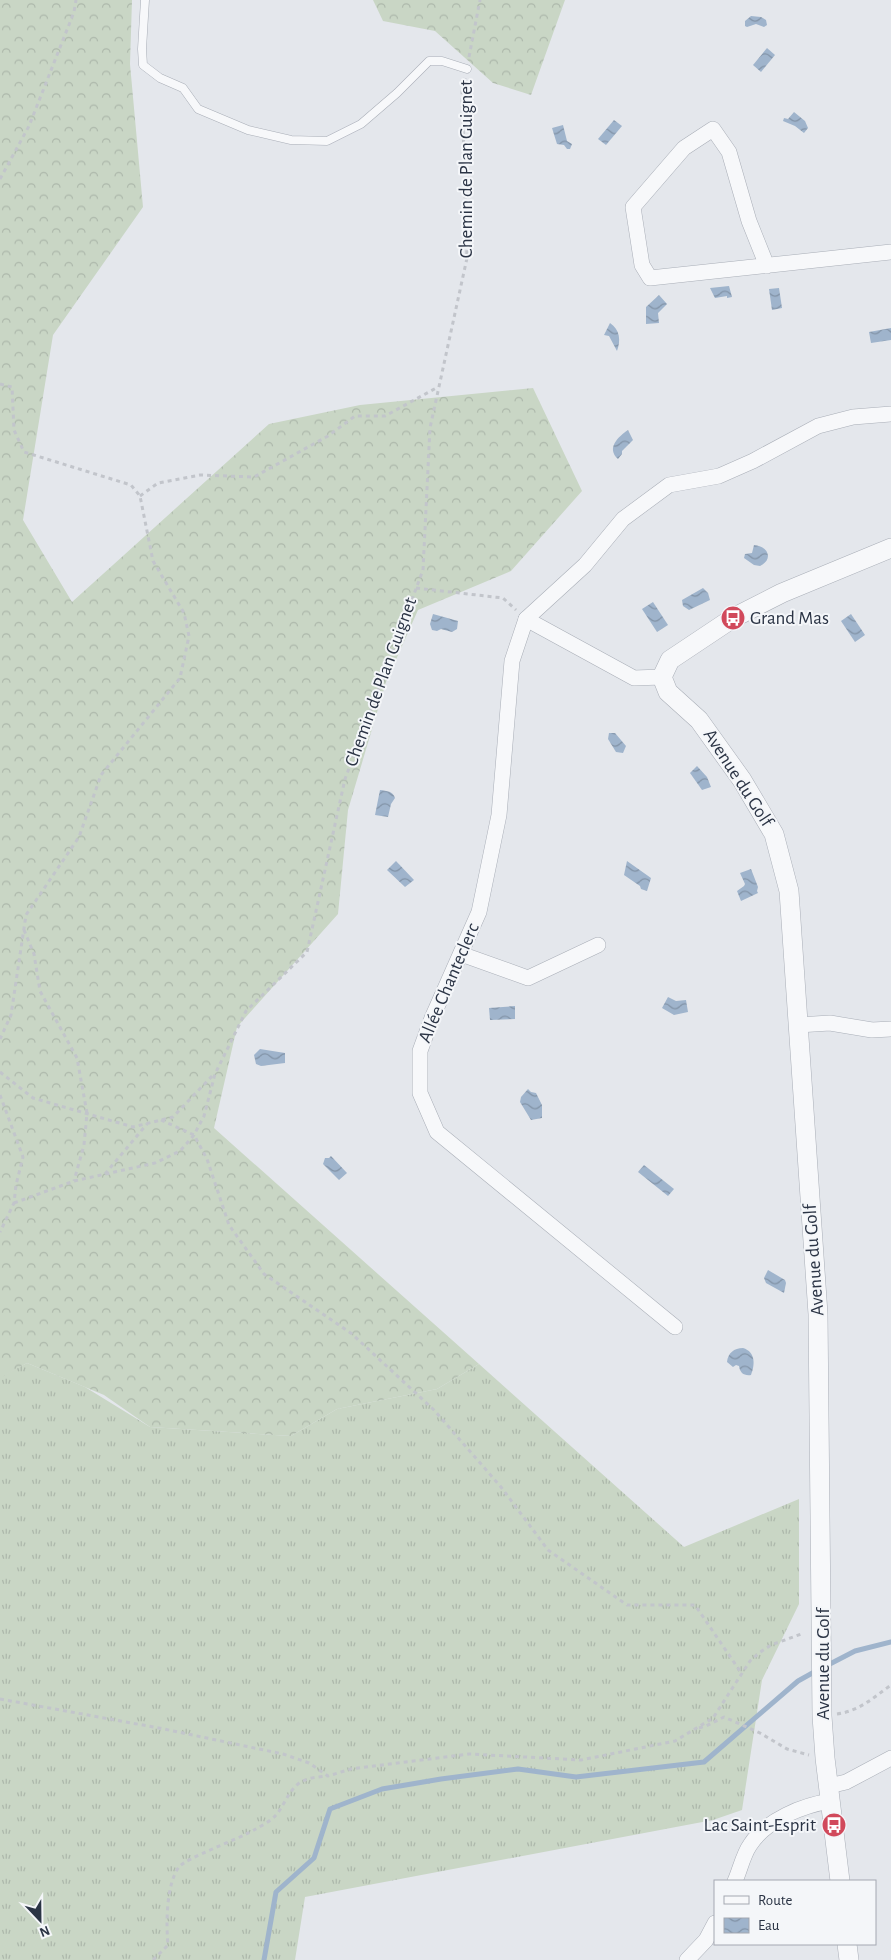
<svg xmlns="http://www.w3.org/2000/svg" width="891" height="1960" font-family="'Alegreya Sans',sans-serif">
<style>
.grass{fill:url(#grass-tufts)}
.forest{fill:url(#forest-crowns)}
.water{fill:url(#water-waves)}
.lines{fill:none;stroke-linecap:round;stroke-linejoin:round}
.stream{stroke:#9fb4cc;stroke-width:5}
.service-casing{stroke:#a9aeb7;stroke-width:9}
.minor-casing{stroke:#a9aeb7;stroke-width:16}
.tertiary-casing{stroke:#a9aeb7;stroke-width:20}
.path{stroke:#c2c5cb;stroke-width:3;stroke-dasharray:4 4;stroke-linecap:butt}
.service{stroke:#f7f8fa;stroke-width:8}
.minor{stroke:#f7f8fa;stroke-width:15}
.tertiary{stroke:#f7f8fa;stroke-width:19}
.labels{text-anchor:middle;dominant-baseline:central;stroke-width:4;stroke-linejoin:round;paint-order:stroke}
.street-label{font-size:19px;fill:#2b3445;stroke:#f4f6f9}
.poi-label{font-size:19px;fill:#2b3445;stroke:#f4f6f9;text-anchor:start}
</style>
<defs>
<pattern id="grass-tufts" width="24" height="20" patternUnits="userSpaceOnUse" patternTransform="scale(1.25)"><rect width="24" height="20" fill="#c9d6c5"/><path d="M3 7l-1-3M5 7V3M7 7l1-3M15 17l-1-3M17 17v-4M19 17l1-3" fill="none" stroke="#adb8ab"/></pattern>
<pattern id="forest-crowns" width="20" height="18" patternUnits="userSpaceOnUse" patternTransform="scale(1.25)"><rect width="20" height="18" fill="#c9d6c5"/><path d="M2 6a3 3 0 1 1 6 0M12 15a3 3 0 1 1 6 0" fill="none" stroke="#adb8ab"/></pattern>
<pattern id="water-waves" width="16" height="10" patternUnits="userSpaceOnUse" patternTransform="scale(1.25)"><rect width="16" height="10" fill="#9fb4cc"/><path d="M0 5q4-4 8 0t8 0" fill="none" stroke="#8293a7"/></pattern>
</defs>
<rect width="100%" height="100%" fill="#e4e7ec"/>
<path class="grass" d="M27,1363L85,1387L150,1427L291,1436L337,1409L437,1389L479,1364L684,1547L799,1499V1604L762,1680L742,1810L713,1820L305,1897L295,1960H0V1377Z"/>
<g class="forest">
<path d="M0,0H132L130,64L143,207L53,335L23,520L72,602L269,424L360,405L533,388L582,491L511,571L418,610L386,682L348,810L338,914L237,1027L214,1128L479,1364L437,1389L337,1409L291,1436L150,1427L104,1395L27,1363L0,1378Z"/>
<path d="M373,0H565L531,95L493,83L435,31L383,21Z"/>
</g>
<g class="water">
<path d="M751,16L761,17L766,20L767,25L764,27L756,24L747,27L745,26V21Z"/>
<path d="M767,48L775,55L761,72L753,65Z"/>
<path d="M794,112L805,121L808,128L804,133L795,126L783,121L784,118L788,119Z"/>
<path d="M614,120L622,126L606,145L598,139Z"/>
<path d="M563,125L567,141L572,144L570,149H567L564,145L557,144L552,128Z"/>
<path d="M729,286L732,297L727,298V296L715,298L710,288Z"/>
<path d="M779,288L782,308L772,310L769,289Z"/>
<path d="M659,295L667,304L658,313L659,323L646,324V307Z"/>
<path d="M610,323C620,330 621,340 617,351L609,336L604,335Z"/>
<path d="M891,328V340L871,343L869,332Z"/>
<path d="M628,430L633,440L622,451V454L618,459C606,448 618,437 628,430Z"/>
<path d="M754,545C768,546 774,559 760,566L754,565L744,558L745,554L752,553Z"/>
<path d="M703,588L708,593L710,600L689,610L683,606L682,600Z"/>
<path d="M653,602L668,625L657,632L642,609Z"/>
<path d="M433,614L458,621L457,629L452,632L441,629L437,631L432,630L430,624Z"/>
<path d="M851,614L865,635L855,642L841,621Z"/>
<path d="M609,733H615L626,746L623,753L616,752L608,739Z"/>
<path d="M697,766L707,777L711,787L702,790L690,773Z"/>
<path d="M380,790C387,791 393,791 395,798L391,804L388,817L375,815Z"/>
<path d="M396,861L414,880L405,887L387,870Z"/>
<path d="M627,861L651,878L647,891L641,889L640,886L624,875Z"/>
<path d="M751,869L758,887L757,891L758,893L741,901L737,891L744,886L745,884L740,873Z"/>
<path d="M668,997L676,1001L686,1000L688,1012L674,1015L662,1008Z"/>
<path d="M515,1006V1019L490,1020L489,1008Z"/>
<path d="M260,1049L285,1053V1063L261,1066L256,1064L254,1055Z"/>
<path d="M528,1089L531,1092L536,1093L542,1105V1118L531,1120L520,1102L521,1097Z"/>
<path d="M331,1156L347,1173L339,1180L323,1164L325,1158H329Z"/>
<path d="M644,1165L674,1189L668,1196L638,1172Z"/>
<path d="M768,1270L785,1280L786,1283L784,1293L766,1283L764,1278Z"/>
<path d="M743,1348C756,1352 755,1365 751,1375C744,1376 740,1373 739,1366L736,1365L733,1367L727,1362C728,1353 734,1348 743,1348Z"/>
</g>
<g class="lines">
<g class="stream">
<path d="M826,1666L855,1651L891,1642"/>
<path d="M264,1960L276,1892L314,1858L330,1809L382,1789L441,1779L518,1769L576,1777L704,1762L798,1681L816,1671"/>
</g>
<defs>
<path id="service" d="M145,0L142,49L143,65L160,78L183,88L198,109L248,130L291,140L327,141L361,124L397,93L429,61H442L467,69"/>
<g id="minor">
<path d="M767,266L749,221L729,152L713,129L684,148L633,207L642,265L650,278L891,252"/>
<path d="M526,619L634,678L662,677"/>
<path d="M461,954L528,978L598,945"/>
<path d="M798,1025L830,1023L872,1030L891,1029"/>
<path d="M675,1327L437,1132L420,1093V1051L432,1018L479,912L499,815L512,661L526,619L585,565L623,519L669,485L719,476L753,461L818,426L853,417L891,414"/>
<path d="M829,1786L846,1782L891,1758"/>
<path d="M735,1881C740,1870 743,1855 750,1845C766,1820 803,1805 831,1801"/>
<path d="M687,1960L706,1940L715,1923"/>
</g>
<g id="tertiary">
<path d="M840,1881L825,1758L822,1716L818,1314L789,891L774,834L742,780L699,720L668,692L662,677L670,660L733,618L782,593L891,548"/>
<path d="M847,1944L849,1960"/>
</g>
</defs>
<use href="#service" class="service-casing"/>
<use href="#minor" class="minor-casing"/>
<use href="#tertiary" class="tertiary-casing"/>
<g class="path">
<path d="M469,57L480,0"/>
<path d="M0,179L29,126L74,12L76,0"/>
<path d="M0,384L12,387L14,430L24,452L131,485L140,496L153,561L184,613L189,636L180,678L101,775L79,837L26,915L11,1015L0,1039"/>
<path d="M140,496L158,483L200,475L254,477L328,436L355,416H385L438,387"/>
<path d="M416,588L503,598L516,610"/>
<path d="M24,930L34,954L40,991L77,1058L87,1113L84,1145L74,1181"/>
<path d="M0,1072L33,1098L133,1127L173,1117L214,1074"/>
<path d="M0,1095L23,1157L16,1185L14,1203L0,1232"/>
<path d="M161,1120L194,1135L207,1159L229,1225L264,1274L352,1334L434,1410L501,1487L548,1550L627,1605H695L742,1674"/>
<path d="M105,1174L147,1124"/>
<path d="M14,1203L74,1181L155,1163L180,1151L194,1135L204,1116L215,1074L246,1011L307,952L345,779L423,570L430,428L467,258L462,92L465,78"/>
<path d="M0,1699L159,1728L283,1754L309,1763L328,1776L351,1769L469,1754L581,1760L675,1741L713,1718L750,1661L759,1653L771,1645L804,1633"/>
<path d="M837,1714C859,1711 873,1698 891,1685"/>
<path d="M699,1728L706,1726L724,1717L760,1733L787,1749L809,1755"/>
<path d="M153,1960L168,1945C166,1925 166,1884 179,1867C186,1858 239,1839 254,1830C261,1826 271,1821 276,1815C284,1806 288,1792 298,1784C305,1778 317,1777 327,1776"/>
</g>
<use href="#service" class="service"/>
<use href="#minor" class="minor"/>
<use href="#tertiary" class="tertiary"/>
</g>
<defs>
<symbol id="bus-disc" viewBox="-11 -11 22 22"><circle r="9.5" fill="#d1495b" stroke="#f4f6f9"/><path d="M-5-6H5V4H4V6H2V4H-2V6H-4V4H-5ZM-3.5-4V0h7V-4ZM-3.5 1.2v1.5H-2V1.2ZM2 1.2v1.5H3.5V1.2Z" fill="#fff"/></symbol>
</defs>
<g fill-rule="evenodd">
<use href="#bus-disc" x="719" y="604" width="28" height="28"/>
<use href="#bus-disc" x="820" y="1811" width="28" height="28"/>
</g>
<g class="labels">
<g class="street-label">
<text transform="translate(466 169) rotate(-90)">Chemin de Plan Guignet</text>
<text transform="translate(381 682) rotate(-70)">Chemin de Plan Guignet</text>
<text transform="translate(738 778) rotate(57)">Avenue du Golf</text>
<text transform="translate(449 983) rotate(-67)">Allée Chanteclerc</text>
<text transform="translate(814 1260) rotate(-94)">Avenue du Golf</text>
<text transform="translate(823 1664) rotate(-90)">Avenue du Golf</text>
</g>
<g class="poi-label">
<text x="750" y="618">Grand Mas</text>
<text x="816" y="1825" text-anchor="end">Lac Saint-Esprit</text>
</g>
</g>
<rect x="714" y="1880" width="162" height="65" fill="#f4f6f9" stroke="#a4a8b1"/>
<rect x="724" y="1896" width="25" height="8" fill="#f7f8fa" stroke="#a4a8b1"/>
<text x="758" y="1905" font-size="15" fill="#2b3445">Route</text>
<rect x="724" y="1918" width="25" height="15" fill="url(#water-waves)" stroke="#a4a8b1"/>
<text x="758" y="1930" font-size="15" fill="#2b3445">Eau</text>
<g transform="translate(40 1920) rotate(158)" stroke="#f4f6f9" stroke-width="4" paint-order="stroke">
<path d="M0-4L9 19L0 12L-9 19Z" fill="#2b3445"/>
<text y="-8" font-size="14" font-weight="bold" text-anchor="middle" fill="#2b3445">N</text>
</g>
</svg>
